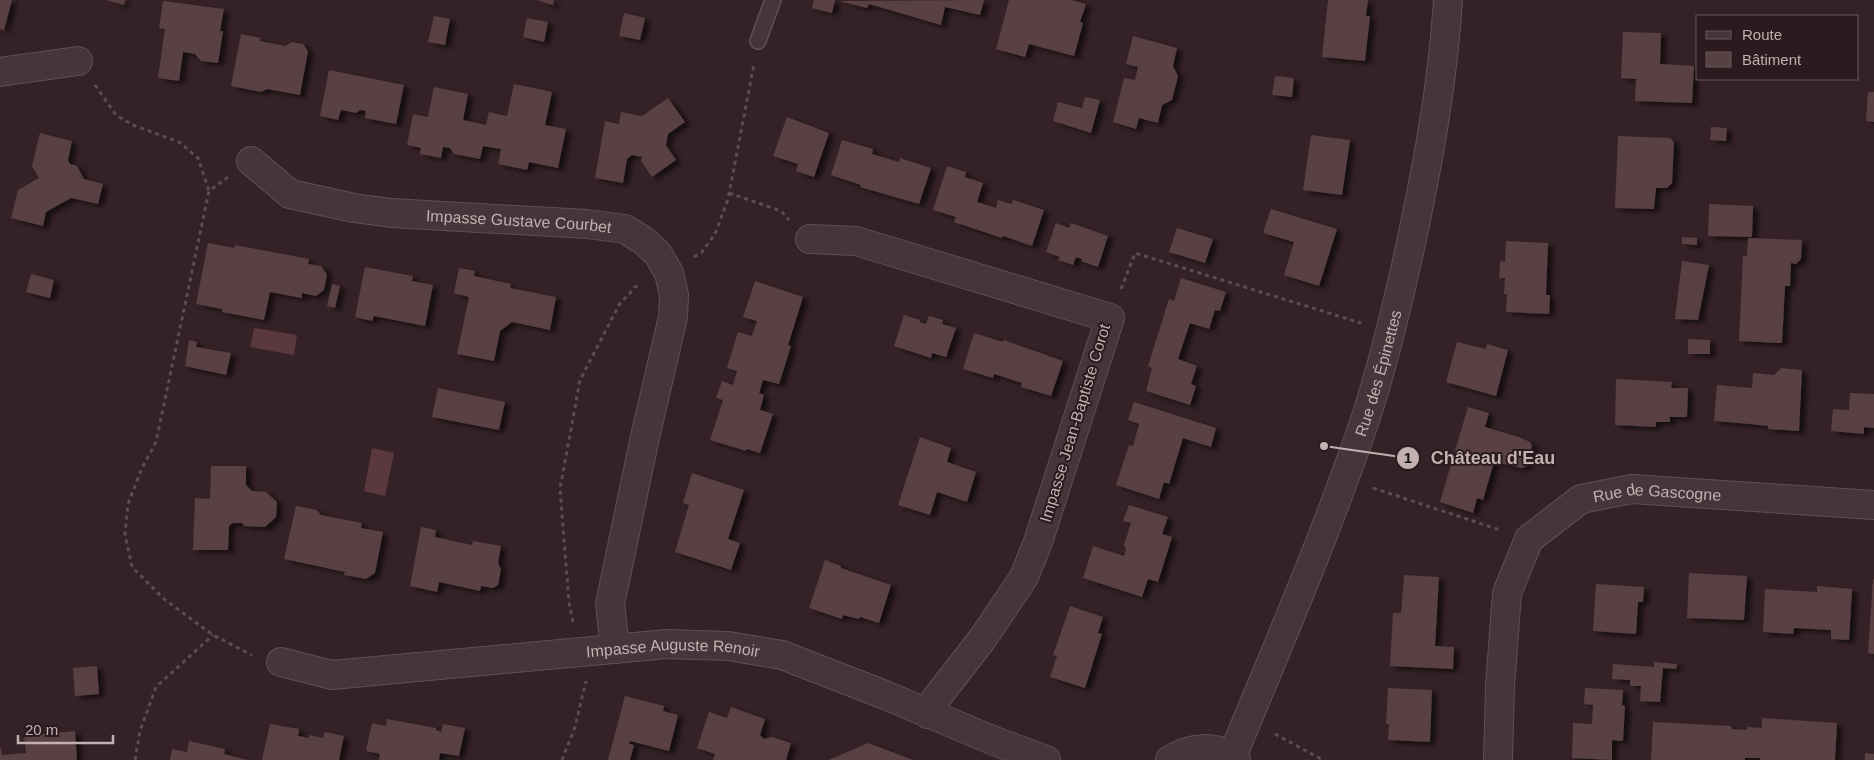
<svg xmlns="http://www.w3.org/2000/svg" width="1874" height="760" font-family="Helvetica,sans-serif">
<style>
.water{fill:#5b373f}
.building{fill:#584145;filter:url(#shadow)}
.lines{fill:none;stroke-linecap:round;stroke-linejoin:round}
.service-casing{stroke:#615053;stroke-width:18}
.minor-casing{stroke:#615053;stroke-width:30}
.tertiary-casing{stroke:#615053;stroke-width:30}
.path{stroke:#5d4b57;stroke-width:3;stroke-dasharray:4 4;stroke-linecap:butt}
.service{stroke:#463539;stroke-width:15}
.minor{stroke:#463539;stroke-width:28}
.tertiary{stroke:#463539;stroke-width:28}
.labels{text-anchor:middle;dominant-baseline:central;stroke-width:4;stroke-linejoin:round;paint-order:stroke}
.street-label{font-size:16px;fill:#c3b0b3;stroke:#2b1b1e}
.leader{fill:none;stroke:#c3b0b3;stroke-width:2}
.callout-dot{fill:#c3b0b3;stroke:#2b1b1e;stroke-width:2}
.mark-label{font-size:15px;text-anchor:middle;font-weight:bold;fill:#111}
.callout-label{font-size:18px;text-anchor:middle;font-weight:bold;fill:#c3b0b3;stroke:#2b1b1e;stroke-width:4;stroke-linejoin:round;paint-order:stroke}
</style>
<defs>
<filter id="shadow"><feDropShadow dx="5.5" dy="3" stdDeviation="2.5" flood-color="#0009"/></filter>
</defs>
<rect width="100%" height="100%" fill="#352226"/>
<g class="water">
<path d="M254,328L297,335L294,355L250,347Z"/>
<path d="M372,448L394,453L385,496L364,491Z"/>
</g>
<g class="building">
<path d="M0,0H12L4,30L0,29Z"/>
<path d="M106,0H125L124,5Z"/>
<path d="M537,0H554L553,5Z"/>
<path d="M814,0H835L832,13L812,8Z"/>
<path d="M984,0L980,15L945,7L941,25L869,4L867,8L839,1Z"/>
<path d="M1009,0H1071L1086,4L1080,22L1083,23L1074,56L1029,44L1025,57L996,49Z"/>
<path d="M1328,0H1368L1366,16H1370L1365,61L1322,57Z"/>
<path d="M163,1L224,9L220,31H223L218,63L201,61L195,54L183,52L179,81L158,78L165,29L159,28Z"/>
<path d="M624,13L645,18L640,40L619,36Z"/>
<path d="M434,16L450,19L445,45L428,42Z"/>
<path d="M527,18L548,22L544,42L523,37Z"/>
<path d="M1623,32L1661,33L1660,64L1694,66L1692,103L1635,101L1636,79L1621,78Z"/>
<path d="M241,34L261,38L260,41L285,46L292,42L303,44L308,51L300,95L267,89L261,92L231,86Z"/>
<path d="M1133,36L1177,48L1173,66L1178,76L1172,100L1162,105L1158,123L1139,118L1136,129L1113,122L1124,78L1135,80L1138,67L1126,64Z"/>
<path d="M329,70L404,85L396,124L365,118L366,111L360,110L356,113L341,110L338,120L320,116Z"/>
<path d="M1275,76L1294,78L1292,97L1272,95Z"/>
<path d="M514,84L552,92L545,125L566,129L558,168L529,162L527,170L498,164L501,149L483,146L480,159L454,154L450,148L443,147L441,158L420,154L421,148L407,145L413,114L428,117L434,87L468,94L463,120L486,125L489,112L507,116Z"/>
<path d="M1868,92H1874V122L1866,121Z"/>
<path d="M1085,97L1100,100L1091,133L1053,121L1058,102L1082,108Z"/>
<path d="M668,98L685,122L668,134L666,145L676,160L652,177L641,161L642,157L632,155L627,159L623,183L595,178L605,121L619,124L621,112L642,116Z"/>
<path d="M787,117L829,133L814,177L796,171L798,164L773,156Z"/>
<path d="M1711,127L1727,128L1726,141L1710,140Z"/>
<path d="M40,133L72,141L68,160L70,164L77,166L84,179L103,184L98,204L71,198L46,212L43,226L11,218L18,190L39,178L32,166Z"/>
<path d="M1311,135L1350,140L1342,195L1303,190Z"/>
<path d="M1618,136L1670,138L1674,142L1672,183L1667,188H1656L1654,209L1615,208Z"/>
<path d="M842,140L873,149L872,154L899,162L900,158L931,168L919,204L860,187L861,185L831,175Z"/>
<path d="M947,166L966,172L965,177L983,183L977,202L996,208L998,200L1012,204L1013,200L1044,210L1032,246L1003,236L1002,238L954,222L956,217L933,210Z"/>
<path d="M1709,204L1753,206L1752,237L1708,236Z"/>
<path d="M1271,209L1337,229L1319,286L1284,275L1294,242L1263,233Z"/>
<path d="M1056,223L1069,228L1071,223L1108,236L1098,267L1081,261L1082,259L1076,257L1073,265L1058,260L1060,257L1046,252Z"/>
<path d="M1177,228L1213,239L1205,263L1169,252Z"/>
<path d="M1682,237L1697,238V245L1682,244Z"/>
<path d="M1748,238L1802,240L1801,259L1796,264L1791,263L1790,286H1785L1782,343L1739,341L1743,256H1747Z"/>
<path d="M1506,241L1548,243L1546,295H1550L1549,314L1506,312L1507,294H1504L1505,278H1499L1500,261L1505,262Z"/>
<path d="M208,243L234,248L235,245L309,259L308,264L321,266L327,275L324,290L316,296L302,293V298L270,292L264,320L222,312V309L196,304Z"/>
<path d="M1682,261L1709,265L1698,320L1675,319Z"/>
<path d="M365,267L413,276L412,281L433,285L425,326L374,316L372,321L355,317Z"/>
<path d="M459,268L475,271L474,276L511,284L510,288L556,297L550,330L512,322L500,331L494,361L457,354L469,297L454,293Z"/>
<path d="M31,274L54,280L50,298L26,292Z"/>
<path d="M1181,278L1226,292L1220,311L1215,310L1209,329L1190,323L1178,359L1197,366L1191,384L1196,386L1190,405L1146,391L1152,368L1148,366L1169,299L1174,301Z"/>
<path d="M755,281L803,297L788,345L791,346L779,384L763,380L759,393L764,395L760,410L773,414L760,453L747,449L746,451L710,440L723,400L716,398L722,381L733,385L737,371L727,368L738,332L752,336L757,321L743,317Z"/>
<path d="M332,284L340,286L335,308L327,306Z"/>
<path d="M904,315L920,320V322L926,324L929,316L943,320L942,324L956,328L946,357L932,353L931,358L894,346Z"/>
<path d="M974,333L1003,342L1004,340L1063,361L1051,396L1021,387L1022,383L994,374L993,378L963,369Z"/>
<path d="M1688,339L1710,340V354H1688Z"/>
<path d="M189,340L197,342L196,347L231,353L226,375L185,366Z"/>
<path d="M1457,342L1486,349L1487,344L1508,350L1496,396L1446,382Z"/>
<path d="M1781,368L1802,370L1799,431L1768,429V426L1750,424L1714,421L1717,385L1752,388L1753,373L1774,375Z"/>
<path d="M1616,379L1672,382L1671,388H1688L1687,417H1670V422H1656V427L1615,425Z"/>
<path d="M438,388L505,402L499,430L432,417Z"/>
<path d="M1850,393L1874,394V428L1864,427V434L1831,431L1833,409L1849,410Z"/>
<path d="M1134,402L1216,428L1211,447L1183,438L1169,484L1164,482L1159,499L1116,485L1129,445L1133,446L1139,424L1128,420Z"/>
<path d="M1468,407L1489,413L1485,427L1519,437L1530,442L1532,446L1527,466L1522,468L1494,462L1483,500L1477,498L1473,513L1440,502Z"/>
<path d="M920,437L951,448L947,462L976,472L967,502L937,492L930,515L898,505Z"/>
<path d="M211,466H246V485L252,491L266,492L277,502L276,517L265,527L244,526L242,523H233L229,526L228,550H193L195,498L210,499Z"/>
<path d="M692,473L744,490L728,539L740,543L731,570L675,552L689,505L683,503Z"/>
<path d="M1129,505L1168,517L1162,534L1172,537L1158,582L1148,579L1142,597L1083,578L1093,546L1124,556L1126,549L1124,545L1131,523L1123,521Z"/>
<path d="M296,506L317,510L321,515L362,523L361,528L383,532L375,573L366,579L344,575L345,572L284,559Z"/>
<path d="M421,527L436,530L435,537L472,545L473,541L501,546L498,563L501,569L498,585L493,588L481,586L480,591L439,582L437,592L410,586Z"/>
<path d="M825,560L841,566V568L891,585L879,623L860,617L859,619L843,615L842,619L809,608Z"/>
<path d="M1689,573L1747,576L1744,620L1687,618Z"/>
<path d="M1404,575L1439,577L1435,646L1454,647L1453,669L1390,666L1393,613H1401Z"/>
<path d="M1873,579H1874V654L1868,653Z"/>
<path d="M1596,584L1644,587L1643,602H1638L1636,634L1593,631Z"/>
<path d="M1817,586L1852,589L1849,640L1831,639V630L1794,628L1793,634L1763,632L1765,589L1817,592Z"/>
<path d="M1070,606L1103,617L1098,633L1102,634L1085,688L1050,677L1057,656L1053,655Z"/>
<path d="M1654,662L1677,664L1676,669L1663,668L1660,702L1640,701L1641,686H1630V680L1612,679L1613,664L1654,667Z"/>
<path d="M97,666L99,694L75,696L73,668Z"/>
<path d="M1388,688L1432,690L1430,742L1388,740L1389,724H1386Z"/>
<path d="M1585,688L1623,690L1622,705L1625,706L1623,741L1612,740V760L1572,758L1573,723L1592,724L1593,705L1584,704Z"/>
<path d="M625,696L664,706L663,711L678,715L669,751L630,741L629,744L634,745L630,760H608Z"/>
<path d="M731,707L765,719L760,735L764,739L772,737L791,743L786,760H713L715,754L697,748L709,712L727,718Z"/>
<path d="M1762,718L1837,723L1835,760H1760V758H1745V760H1651L1653,722L1731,726L1732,729L1747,730V727L1762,728Z"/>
<path d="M387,719L436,728V730L441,732L443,724L465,728L459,756L440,753L439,760H379L380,754L366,751L372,723L386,726Z"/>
<path d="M270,724L299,729L298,736L309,738V735L323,738L325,732L344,736L339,760H262Z"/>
<path d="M75,731L77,760H0V748H1L2,755L26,753L24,736Z"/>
<path d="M189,741L225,749L224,754L248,760H170L172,749L187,752Z"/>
<path d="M868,743L913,760H829Z"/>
<path d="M1865,753L1874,754V760H1865Z"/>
</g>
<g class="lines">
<defs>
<path id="service" d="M758,41L773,0"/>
<g id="minor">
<path d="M0,72L78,61"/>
<path id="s1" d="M251,161L290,194L354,208L391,213L587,224L625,229L644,241L658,254L669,273L674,295L673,317L645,437L610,604L615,649"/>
<path d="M810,239L856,241L1110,318L1038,542L1024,577L983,638L935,700L928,714"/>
<path id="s2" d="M281,662L332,675L667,644L728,646L782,655L885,695L992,740L1046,760"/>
<path id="s3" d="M1498,760L1500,686L1507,593L1529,539L1581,499L1632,489L1874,505"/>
</g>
<g id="tertiary">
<path id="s4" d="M1232,757C1278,645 1326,535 1365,420C1384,362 1398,303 1411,243C1428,163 1443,82 1448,0"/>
<path d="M1170,760C1190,747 1216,744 1236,760"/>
</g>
</defs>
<use href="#service" class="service-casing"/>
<use href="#minor" class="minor-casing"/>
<use href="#tertiary" class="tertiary-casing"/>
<g class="path">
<path d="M95,85L116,115L133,125L179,142L198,158L209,191"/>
<path d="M228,177L209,191L156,442L142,468L128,504L125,534L132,567L164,599L213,635L252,655"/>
<path d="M729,193L781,211L789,220"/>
<path d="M694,257L702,252L715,234L728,199L754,64"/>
<path d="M1121,289L1135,253L1361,323"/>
<path d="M1373,488L1500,530"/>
<path d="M573,622L569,603L560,489L580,380L619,305L635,287L640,285"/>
<path d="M1275,734L1323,760"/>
<path d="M135,760L140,731L156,687L213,635"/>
<path d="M562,760L575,727L586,681"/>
</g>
<use href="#service" class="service"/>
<use href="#minor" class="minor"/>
<use href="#tertiary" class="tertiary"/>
</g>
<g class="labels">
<g class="street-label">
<text stroke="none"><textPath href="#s1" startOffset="282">Impasse Gustave Courbet</textPath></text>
<text stroke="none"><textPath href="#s4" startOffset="411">Rue des Épinettes</textPath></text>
<text transform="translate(1075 423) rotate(-73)">Impasse Jean-Baptiste Corot</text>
<text stroke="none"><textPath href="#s3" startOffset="368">Rue de Gascogne</textPath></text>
<text stroke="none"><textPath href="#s2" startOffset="395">Impasse Auguste Renoir</textPath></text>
</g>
</g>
<path class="leader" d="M1324 446L1408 458"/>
<g class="callout-dot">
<circle cx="1324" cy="446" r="5"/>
<circle cx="1408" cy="458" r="12"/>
</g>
<g class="mark-label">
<text x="1408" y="463">1</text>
</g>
<g class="callout-label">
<text x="1493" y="464">Château d'Eau</text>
</g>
<rect x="1696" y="15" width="162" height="65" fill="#2b1b1e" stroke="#68575a"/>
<rect x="1706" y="31" width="25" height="8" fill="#463539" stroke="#68575a"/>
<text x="1742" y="40" font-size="15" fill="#c3b0b3">Route</text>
<rect x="1706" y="52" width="25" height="15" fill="#584145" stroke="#68575a"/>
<text x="1742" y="65" font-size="15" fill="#c3b0b3">Bâtiment</text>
<path d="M18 735v8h95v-8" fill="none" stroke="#c3b0b3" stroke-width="2.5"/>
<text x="25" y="735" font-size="15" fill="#c3b0b3" stroke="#2b1b1e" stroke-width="4" paint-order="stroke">20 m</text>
</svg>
